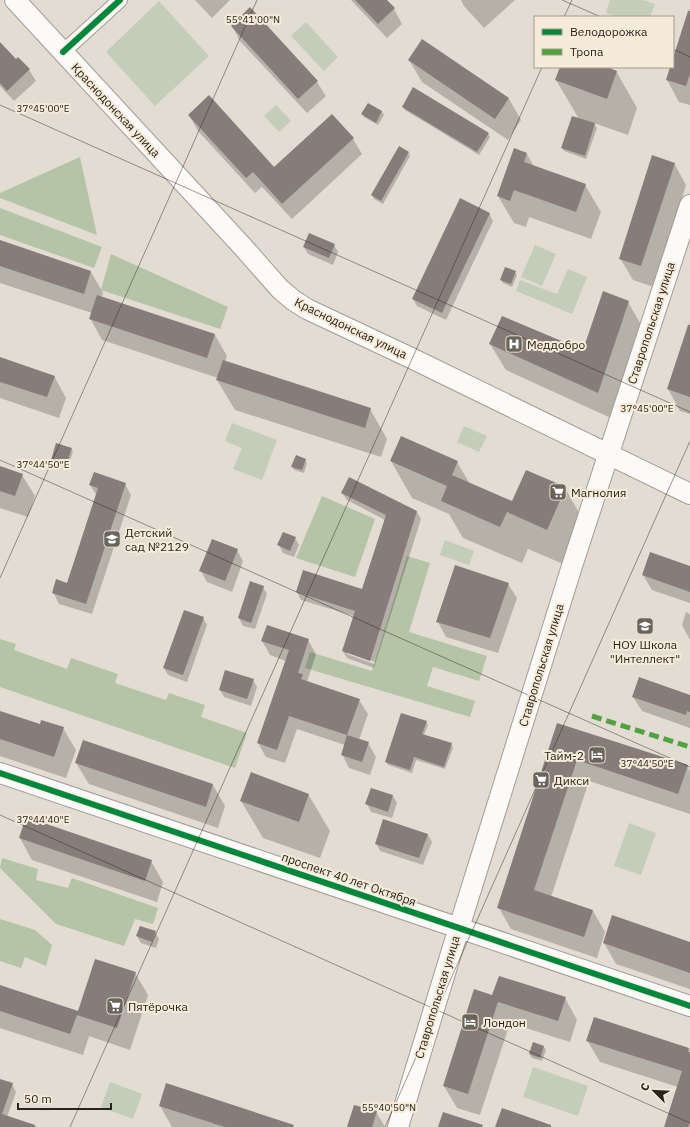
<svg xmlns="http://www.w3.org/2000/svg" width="690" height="1127" font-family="'IBM Plex Sans',sans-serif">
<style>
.green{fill:#c4cdb9}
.forest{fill:#b5c4a7}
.shadow{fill:#0003;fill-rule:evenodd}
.building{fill:#877c7a}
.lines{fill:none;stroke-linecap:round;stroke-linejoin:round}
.street-casing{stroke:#a19c94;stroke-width:16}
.secondary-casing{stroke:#a19c94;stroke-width:22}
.street{stroke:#fbfaf8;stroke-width:14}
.secondary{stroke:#fbfaf8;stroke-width:20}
.quiet{stroke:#51a341;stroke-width:5;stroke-dasharray:10 5;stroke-linecap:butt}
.cycleway-casing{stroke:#f6ead9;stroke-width:8}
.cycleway{stroke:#00873e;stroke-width:6}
.ticks{fill:none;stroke:#28241d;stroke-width:1;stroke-opacity:0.45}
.labels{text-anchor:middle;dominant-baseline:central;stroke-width:4;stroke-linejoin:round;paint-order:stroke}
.street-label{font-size:12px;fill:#28241d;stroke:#f6ead9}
.poi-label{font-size:12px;fill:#28241d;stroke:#f6ead9;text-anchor:start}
.ticks-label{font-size:10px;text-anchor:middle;fill:#28241d;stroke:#f6ead9;stroke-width:4;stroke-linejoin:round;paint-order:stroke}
</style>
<rect width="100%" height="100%" fill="#e3dcd2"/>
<g class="green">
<path d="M610,0H643L655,4L650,17H617L606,13Z"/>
<path d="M159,1L209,56L155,106L106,52Z"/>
<path d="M306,22L338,57L324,71L291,36Z"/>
<path d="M276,105L291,121L279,132L264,116Z"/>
<path d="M535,245L556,254L542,286L521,277Z"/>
<path d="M568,269L587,277L572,314L516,291L520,280L557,294Z"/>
<path d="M232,423L277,440L262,480L233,469L242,448L225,441Z"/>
<path d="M464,426L487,436L479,452L457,442Z"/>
<path d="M445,540L474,551L469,565L440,555Z"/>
<path d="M629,823L656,833L641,875L614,866Z"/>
<path d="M533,1067L588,1086L578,1116L523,1097Z"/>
<path d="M110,1082L142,1094L133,1119L101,1107Z"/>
</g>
<g class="forest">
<path d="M80,157L97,235L0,198V193Z"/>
<path d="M0,208L102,247L94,268L0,235Z"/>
<path d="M111,254L228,307L220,329L101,290Z"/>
<path d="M322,496L375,519L355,577L296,558Z"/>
<path d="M407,556L430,563L409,632L487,656L479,681L433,667L427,686L475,701L470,717L305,668L310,652L372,671Z"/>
<path d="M0,639L16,644L14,650L67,669L71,658L118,674L115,683L166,700L169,693L205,705L201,717L247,733L235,768L0,687Z"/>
<path d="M2,858L38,869L36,880L68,888L72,878L158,908L153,924L135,919L124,946L56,924L0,868Z"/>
<path d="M0,919L35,930L52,945L46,966L25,957L21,968L0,961Z"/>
</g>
<g class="shadow">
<path d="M195,0H230L212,18Z"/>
<path d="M351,0H386L394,9L402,24L387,38Z"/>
<path d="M461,0H515L484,28L464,6Z"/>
<path d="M690,8V105L679,102L667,80L671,67H673V61Z"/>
<path d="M250,9L317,82L326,96L307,113L240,41L232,26Z"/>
<path d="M422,40L509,99L521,120L508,140L422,82L409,60Z"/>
<path d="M0,51L16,60L18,58L29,70L36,81L14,101L0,86Z"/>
<path d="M561,67H604L616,71L637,108L628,135L594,123L597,128L586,159L564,151L562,148L579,119L556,80Z"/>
<path d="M368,104L382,112L384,115L378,125L364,117L362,114Z"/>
<path d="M403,107L488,134L490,137L479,155L405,110Z"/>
<path d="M189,115L274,168L332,115L353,139L362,154L292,219L262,187L255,193L198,131Z"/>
<path d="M409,153L410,156L383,204L374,199L372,195Z"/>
<path d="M527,154L534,167L585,185L601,212L591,239L529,217L526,227L514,223L498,196Z"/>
<path d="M674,163L686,185L654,287L633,280L620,258Z"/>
<path d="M489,213L493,221L446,320L417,306L413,299Z"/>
<path d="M0,241L91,272L103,293L102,297L215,335L227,356L225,362L370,409L387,439L381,457L235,410L217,380L218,378L102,340L90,318L92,313L0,283Z"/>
<path d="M334,245L338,252L333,265L308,254L304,247Z"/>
<path d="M515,272L517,275L512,287L503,283L501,280Z"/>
<path d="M628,302L643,328L613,419L506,370L490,344L584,352Z"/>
<path d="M690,322V414L680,411L668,389Z"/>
<path d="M0,358L54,376L66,398L59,418L0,398Z"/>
<path d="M71,449L73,452L67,468L54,463L52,460Z"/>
<path d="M305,460L307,463L304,473L294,470L292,466Z"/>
<path d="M391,461L457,462L470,484L512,502L565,488L586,525L568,566L528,549L522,563L463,538L449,514L412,498Z"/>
<path d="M0,467L22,475L35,496L28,517L0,508Z"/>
<path d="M349,479L417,512L421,519L374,668L347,658L343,651L354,616L301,600L297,592L363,590L385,520L347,500L342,493ZM347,652L375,662L374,664L347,654Z"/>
<path d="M125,484L131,495L92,614L59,604L53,592L67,584L97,496L90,485Z"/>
<path d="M295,538L299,545L294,557L283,553L279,545Z"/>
<path d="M237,550L243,561L232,592L207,582L201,571Z"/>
<path d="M690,567V603L652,590L643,575Z"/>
<path d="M508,584L517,598L498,653L446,637L438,622Z"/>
<path d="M263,587L267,594L255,629L243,626L239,618Z"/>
<path d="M686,612L690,614V640L682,625Z"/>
<path d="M203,618L207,625L187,682L168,675L164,668Z"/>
<path d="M308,640L316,654L307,682L359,700L368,714L359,740L368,743L376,757L370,775L349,768L342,754L345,745L297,729L285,763L266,757L258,743L286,661L270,655L262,641Z"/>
<path d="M253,680L257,687L251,706L224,697L220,690Z"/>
<path d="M690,696V728L642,711L633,697Z"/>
<path d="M0,712L40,726L63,728L76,750L66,778L0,756Z"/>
<path d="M426,722L428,725L424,735L451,744L453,748L445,769L416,760L412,773L388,765L386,762Z"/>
<path d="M558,724L687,766L690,771V814L589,781L551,897L593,911L605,932L597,958L511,929L499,908Z"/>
<path d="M76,763L213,785L225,806L218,828L89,784Z"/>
<path d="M308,794L330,831L320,858L263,838L241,801Z"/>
<path d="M393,796L397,803L392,818L371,812L367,804Z"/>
<path d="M428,835L432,842L423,865L380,851L376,843Z"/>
<path d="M20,838L151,861L163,882L157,902L32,860Z"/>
<path d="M155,932L159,939L156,948L141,943L137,936Z"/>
<path d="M604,943H690V989L616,964Z"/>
<path d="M135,973L148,995L130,1050L89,1036L83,1055L0,1028V986L79,1012Z"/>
<path d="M493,997L565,998L577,1020L570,1042L510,1023L480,1115L457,1108L444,1086Z"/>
<path d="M587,1040L689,1049L690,1051V1127H665L678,1087L600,1062Z"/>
<path d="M534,1044L544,1047L546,1050L542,1061L532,1058L530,1054Z"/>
<path d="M0,1080L12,1084L16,1092L7,1117L38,1127H0Z"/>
<path d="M160,1106L287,1127H172Z"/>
<path d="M376,1112L385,1127H348Z"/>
</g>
<g class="building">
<path d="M355,0H387L395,8L378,24Z"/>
<path d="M250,7L318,81L298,99L231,26Z"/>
<path d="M688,11H690V74L686,86L666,80L670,67H673V58Z"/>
<path d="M422,39L509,98L495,119L408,60Z"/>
<path d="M0,42L16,59L18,57L30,69L7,91L0,83Z"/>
<path d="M560,67H607L617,71L607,99L555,80Z"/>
<path d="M413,87L489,133L477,152L402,107Z"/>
<path d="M209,95L274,167L332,114L354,138L282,204L253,172L246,178L188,115Z"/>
<path d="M368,103L382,111L376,123L361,114Z"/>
<path d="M572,116L595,123L585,156L561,148Z"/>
<path d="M399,146L409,152L381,201L371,195Z"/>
<path d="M514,148L527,153L524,162L586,184L576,212L514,190L510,201L497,196Z"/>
<path d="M652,155L675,163L641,266L619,259Z"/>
<path d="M460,198L490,213L442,313L412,299Z"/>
<path d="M309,233L335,244L329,258L303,247Z"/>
<path d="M0,240L91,271L84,294L0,266Z"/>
<path d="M505,267L516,271L511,284L500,280Z"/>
<path d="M603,291L629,301L598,393L489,344L502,316L583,350Z"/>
<path d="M97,295L215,334L207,358L89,319Z"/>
<path d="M688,325H690V397L667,389Z"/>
<path d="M0,357L55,376L47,397L0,382Z"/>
<path d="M223,360L371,408L365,428L216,380Z"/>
<path d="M401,436L458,461L452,475L512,501L526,470L566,487L547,530L507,512L500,527L441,501L447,486L390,461Z"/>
<path d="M56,443L72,448L66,465L51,460Z"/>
<path d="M296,455L306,459L302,470L291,467Z"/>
<path d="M0,466L23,474L15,496L0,491Z"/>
<path d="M94,472L126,483L86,604L52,593L56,579L67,583L98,488L89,485Z"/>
<path d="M349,477L417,511L370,661L342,651L355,611L296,592L303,570L362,589L386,515L341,493Z"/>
<path d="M283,532L296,537L290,551L277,545Z"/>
<path d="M212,539L238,549L225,581L199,571Z"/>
<path d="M650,552L690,566V592L642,575Z"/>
<path d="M455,565L509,583L490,638L436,622Z"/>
<path d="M250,581L264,586L251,623L238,618Z"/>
<path d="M184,610L204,617L183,675L163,668Z"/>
<path d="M267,625L309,639L298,673L303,674L301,679L360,699L347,735L289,716L277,750L257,743L289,650L261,641Z"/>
<path d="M225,670L254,679L247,699L219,690Z"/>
<path d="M639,677L690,695V712L687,711L686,715L632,697Z"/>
<path d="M0,711L40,724L41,720L64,727L54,757L0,739Z"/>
<path d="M401,713L427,721L422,734L452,743L444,767L414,757L410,770L385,762Z"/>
<path d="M557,723L688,765L678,794L577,760L534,890L593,910L584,937L497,908Z"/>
<path d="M347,735L369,742L362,762L341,755Z"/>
<path d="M83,740L213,784L206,807L75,763Z"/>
<path d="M251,772L309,794L299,822L240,801Z"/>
<path d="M371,788L393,795L388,812L365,804Z"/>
<path d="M26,817L152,860L145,881L19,838Z"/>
<path d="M383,819L428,834L419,858L375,844Z"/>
<path d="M612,915L690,942V973L603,943Z"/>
<path d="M140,926L156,931L152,942L136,936Z"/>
<path d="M95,959L136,972L117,1028L77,1015L70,1034L0,1011V985L78,1011Z"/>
<path d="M499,976L566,997L558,1021L498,1002L468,1094L443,1086L474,989L492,995Z"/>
<path d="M594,1017L689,1048L685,1063L688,1052H690V1122L688,1127H664L682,1071L586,1041Z"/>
<path d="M533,1042L544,1046L540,1058L529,1054Z"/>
<path d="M0,1079L13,1083L2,1114L35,1125V1127H0Z"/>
<path d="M166,1083L294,1125L293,1127H225L159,1106Z"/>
<path d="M354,1105L377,1111L372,1127H347Z"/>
<path d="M502,1108L551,1125V1127H495Z"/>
<path d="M443,1112L483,1125L482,1127H438Z"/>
</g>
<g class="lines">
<defs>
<path id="street" d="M63,52L120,0"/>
<g id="secondary">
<path d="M15,0L243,247L280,289L293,300L307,309L409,357L690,494"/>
<path d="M0,773L690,1006"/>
<path d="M398,1127L453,947L572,566L690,205"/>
</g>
</defs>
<use href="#street" class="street-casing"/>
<use href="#secondary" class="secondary-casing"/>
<use href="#street" class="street"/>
<use href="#secondary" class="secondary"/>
<path class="quiet" d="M592,716L690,747"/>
<defs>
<g id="cycleway">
<path d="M63,52L120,0"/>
<path d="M0,773L690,1006"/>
</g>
</defs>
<use href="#cycleway" class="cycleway-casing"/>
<use href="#cycleway" class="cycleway"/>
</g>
<path class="ticks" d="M562,0L601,17M564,17L572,0M673,49L690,57M0,105L690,412M0,460L690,767M0,578L257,0M0,815L690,1123M70,1127L542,67M385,1127L690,441"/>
<defs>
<symbol id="hospital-square" viewBox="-11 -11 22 22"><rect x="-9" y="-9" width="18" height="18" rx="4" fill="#69645c" stroke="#f6ead9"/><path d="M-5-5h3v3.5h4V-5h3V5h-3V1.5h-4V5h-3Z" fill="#fff"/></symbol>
<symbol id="supermarket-square" viewBox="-11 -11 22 22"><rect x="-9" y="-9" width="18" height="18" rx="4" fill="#69645c" stroke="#f6ead9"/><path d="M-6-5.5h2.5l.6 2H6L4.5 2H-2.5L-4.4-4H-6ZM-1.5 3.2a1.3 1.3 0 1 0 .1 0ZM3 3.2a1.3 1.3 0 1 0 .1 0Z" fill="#fff"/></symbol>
<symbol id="school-square" viewBox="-11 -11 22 22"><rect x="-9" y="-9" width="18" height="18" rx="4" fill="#69645c" stroke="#f6ead9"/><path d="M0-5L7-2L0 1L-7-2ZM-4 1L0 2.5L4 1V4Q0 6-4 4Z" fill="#fff"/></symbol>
<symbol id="hotel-square" viewBox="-11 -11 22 22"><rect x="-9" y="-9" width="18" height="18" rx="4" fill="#69645c" stroke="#f6ead9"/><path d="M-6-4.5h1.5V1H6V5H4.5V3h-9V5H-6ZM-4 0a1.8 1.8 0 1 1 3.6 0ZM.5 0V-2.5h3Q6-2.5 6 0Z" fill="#fff"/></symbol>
</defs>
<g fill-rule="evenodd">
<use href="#hospital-square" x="504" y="334" width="20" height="20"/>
<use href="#supermarket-square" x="548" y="482" width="20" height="20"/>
<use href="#school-square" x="102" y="529" width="20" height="20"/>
<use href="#school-square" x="635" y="616" width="20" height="20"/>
<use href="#hotel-square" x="587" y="745" width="20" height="20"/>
<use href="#supermarket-square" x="531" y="770" width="20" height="20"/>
<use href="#supermarket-square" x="105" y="996" width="20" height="20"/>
<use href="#hotel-square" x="460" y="1012" width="20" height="20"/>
</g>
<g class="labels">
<g class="street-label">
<text transform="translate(116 110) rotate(47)">Краснодонская улица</text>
<text transform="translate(651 323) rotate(-72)">Ставропольская улица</text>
<text transform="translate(351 328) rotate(26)">Краснодонская улица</text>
<text transform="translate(541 665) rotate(-73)">Ставропольская улица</text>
<text transform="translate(349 879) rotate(19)">проспект 40 лет Октября</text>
<text transform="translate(437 997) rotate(-73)">Ставропольская улица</text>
</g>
<g class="poi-label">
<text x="527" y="344">Меддобро</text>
<text x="571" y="492">Магнолия</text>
<text x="125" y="532">Детский<tspan x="125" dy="14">сад №2129</tspan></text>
<text x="645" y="644" text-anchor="middle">НОУ Школа<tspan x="645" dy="14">"Интеллект"</tspan></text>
<text x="584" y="755" text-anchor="end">Тайм-2</text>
<text x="554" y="780">Дикси</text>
<text x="128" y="1006">Пятёрочка</text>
<text x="483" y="1022">Лондон</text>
</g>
</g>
<g class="ticks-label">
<text x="253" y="23">55°41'00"N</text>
<text x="43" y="112">37°45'00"E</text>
<text x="647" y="412">37°45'00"E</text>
<text x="43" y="468">37°44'50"E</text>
<text x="647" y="767">37°44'50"E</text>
<text x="43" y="823">37°44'40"E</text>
<text x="389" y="1111">55°40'50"N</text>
</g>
<rect x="534" y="16" width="140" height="52" fill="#f6ead9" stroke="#a49b8e"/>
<rect x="542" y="29" width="20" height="6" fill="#00873e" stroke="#a49b8e"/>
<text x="570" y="36" font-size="12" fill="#28241d">Велодорожка</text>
<rect x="542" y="49" width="20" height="6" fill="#51a341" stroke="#a49b8e"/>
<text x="570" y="56" font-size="12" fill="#28241d">Тропа</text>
<g transform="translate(654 1091) rotate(294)" stroke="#f6ead9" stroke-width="3" paint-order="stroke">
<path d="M0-3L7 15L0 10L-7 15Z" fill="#28241d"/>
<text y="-6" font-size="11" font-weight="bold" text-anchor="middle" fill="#28241d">С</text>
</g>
<path d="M18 1103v6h93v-6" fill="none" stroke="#28241d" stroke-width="2"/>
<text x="24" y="1103" font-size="12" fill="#28241d" stroke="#f6ead9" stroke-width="3" paint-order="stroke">50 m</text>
</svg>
